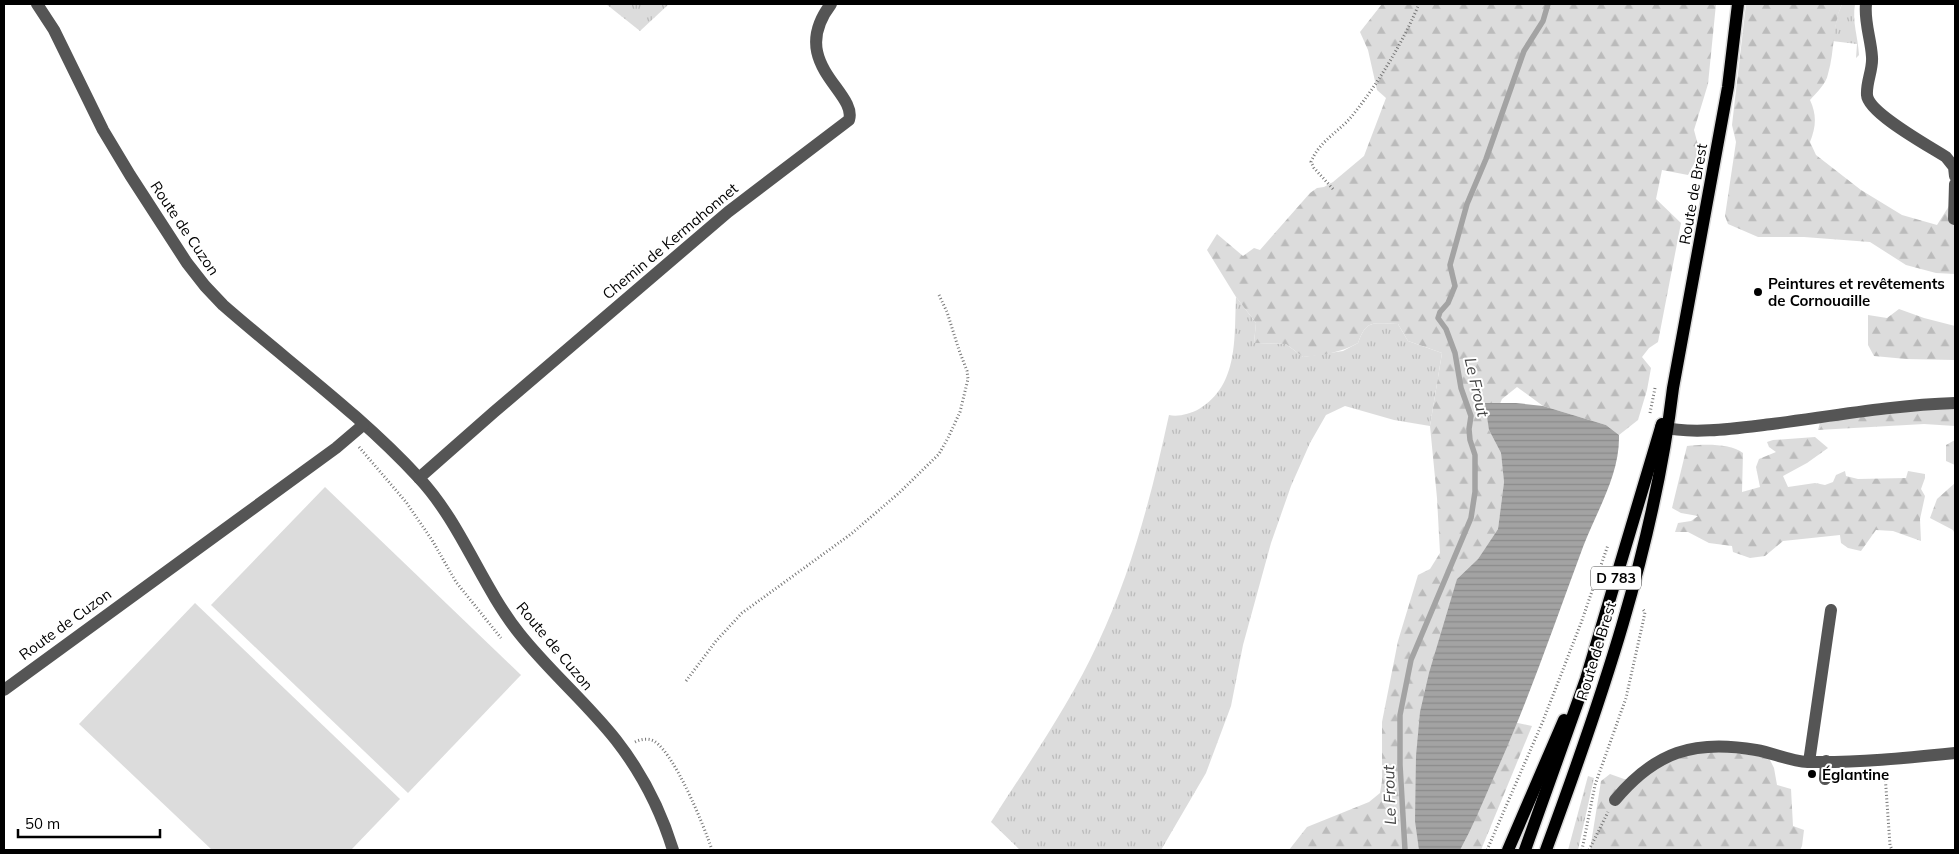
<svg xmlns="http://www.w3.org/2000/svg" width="1959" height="854" font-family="Mulish,sans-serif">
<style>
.grass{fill:url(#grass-tufts)}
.forest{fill:url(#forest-firs)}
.pitch{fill:#dcdcdc}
.water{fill:url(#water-rules)}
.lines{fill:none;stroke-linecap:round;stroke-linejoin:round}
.stream{stroke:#a3a3a3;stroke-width:5.5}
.major-casing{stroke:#dbdbdb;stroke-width:15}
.path{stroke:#777;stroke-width:3;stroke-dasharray:1 2.5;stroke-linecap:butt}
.minor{stroke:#555;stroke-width:12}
.major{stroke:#000;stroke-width:12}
.poi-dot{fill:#000;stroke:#fff;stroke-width:2}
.labels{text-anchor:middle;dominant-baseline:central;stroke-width:4;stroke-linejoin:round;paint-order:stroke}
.shield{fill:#fff;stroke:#4c4c4c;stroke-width:1}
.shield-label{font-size:14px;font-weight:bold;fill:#000}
.street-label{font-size:15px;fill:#000;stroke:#fff}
.poi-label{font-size:15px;font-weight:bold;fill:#000;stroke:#fff;text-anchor:start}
.water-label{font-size:16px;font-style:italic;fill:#444;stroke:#fff}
</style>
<defs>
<pattern id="grass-tufts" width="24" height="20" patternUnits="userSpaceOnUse" patternTransform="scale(1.25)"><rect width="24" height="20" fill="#dcdcdc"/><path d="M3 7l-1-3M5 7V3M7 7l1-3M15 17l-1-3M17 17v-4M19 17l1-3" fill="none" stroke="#bbb"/></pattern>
<pattern id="forest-firs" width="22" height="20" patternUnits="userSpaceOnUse" patternTransform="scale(1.25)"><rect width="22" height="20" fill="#dcdcdc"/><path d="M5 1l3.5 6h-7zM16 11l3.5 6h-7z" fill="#bbb"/></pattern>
<pattern id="water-rules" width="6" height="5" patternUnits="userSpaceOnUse" patternTransform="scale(1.25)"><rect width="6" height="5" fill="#a3a3a3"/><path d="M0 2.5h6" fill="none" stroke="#8b8b8b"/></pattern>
</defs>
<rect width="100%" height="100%" fill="#fff"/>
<g class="grass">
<path d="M606,4H669L640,31Z"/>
<path d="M1842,4H1855C1852,23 1858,36 1859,55L1856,58L1857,44L1832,41L1838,14Z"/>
<path d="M1236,297L1256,323L1254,343L1286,344L1303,357L1343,351L1358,343C1367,318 1374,324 1398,324L1408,341L1442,353L1430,426L1394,420L1345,406L1326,415L1310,443L1291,486L1271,543L1243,645L1231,706L1206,773L1161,850H1020L991,822C1028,764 1069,706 1098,643C1132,571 1152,493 1169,415C1178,417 1190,414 1199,409C1239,385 1234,338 1236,297Z"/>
<path d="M1588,776L1594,778L1578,850H1568Z"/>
</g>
<g class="forest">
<path d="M1382,4H1716L1708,84L1694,130L1698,145L1696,160L1688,175L1662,170L1656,199L1681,223L1658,342L1649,348L1642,357L1651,368L1647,390L1638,420L1619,435L1606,425L1543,406L1517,387L1502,399L1489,430L1501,453L1504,482L1498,529L1478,559L1457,579L1433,850H1289L1307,827L1369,802L1380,793L1382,781V722L1398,641L1418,575L1430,569L1440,553L1437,498L1430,426L1442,353L1408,341L1398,324C1374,324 1367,318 1358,343C1339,353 1324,355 1303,357L1286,344L1254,343L1256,323L1236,297L1207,250L1217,234L1243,256L1254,248L1260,250L1310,193L1317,188L1324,187L1333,182L1364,156L1386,98L1377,90L1368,50L1360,32Z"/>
<path d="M1746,4H1842C1832,26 1835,51 1828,74C1826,84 1817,92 1810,100C1817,115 1816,127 1810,142L1816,155L1861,190L1902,215L1937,225L1949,206L1955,200V274L1936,273L1906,265L1870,242L1804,237H1758L1728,224L1725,216L1736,142L1732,125Z"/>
<path d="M1899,309L1924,318L1955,326V360L1906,359L1874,356L1868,345V315L1887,318Z"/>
<path d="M1955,406V426L1924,424L1818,430L1821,419Z"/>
<path d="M1815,437L1828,448L1807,463L1783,476L1788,487L1815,483L1825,485L1833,482L1836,475L1845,471L1846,476L1858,479L1906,478L1908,471L1925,474V478L1921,489L1925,496L1920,519L1921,541L1893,531L1876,530L1861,551L1848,548L1841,543L1840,535L1783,541L1765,556L1750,558L1733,552L1732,546L1709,543L1688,532H1675L1678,523L1691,521L1698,516L1681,513L1672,508L1687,446C1703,444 1730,443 1743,453L1742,492L1760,487L1756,467L1759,459L1776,452L1769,447L1767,442L1773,440Z"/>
<path d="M1955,440V465L1946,461V445Z"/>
<path d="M1955,483V534L1953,530L1930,518L1937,499Z"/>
<path d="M1513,722L1532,726L1481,850H1452Z"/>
<path d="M1724,751L1769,758L1774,768L1777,785L1791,789L1793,826L1804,830L1802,846L1800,850H1590L1601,781L1610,774L1624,779H1640L1663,762L1687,752Z"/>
</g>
<g class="pitch">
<path d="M325,487L521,675L408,793L211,605Z"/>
<path d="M195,603L400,799L351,850H212L79,724Z"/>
</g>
<path class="water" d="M1485,403H1516L1543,406L1606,425L1619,435C1620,475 1597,510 1583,547C1554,625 1527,705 1492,781C1482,804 1472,828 1460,850H1419L1415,821L1416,756L1420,712L1429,673L1457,579L1478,559L1498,529L1504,482L1501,453L1489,430Z"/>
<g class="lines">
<path class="stream" d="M1405,850L1400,765V715L1411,660L1471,518L1475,492V455L1470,440L1469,429L1471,416L1461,388L1455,353L1446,329L1438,318L1440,312L1448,303L1455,286L1450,265L1467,204L1486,159L1524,51L1543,21L1548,4"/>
<defs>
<g id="major">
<path d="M1508,850L1564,720"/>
<path d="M1525,850L1586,679L1662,424"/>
<path d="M1546,850C1601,701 1654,547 1673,388L1728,87L1738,4"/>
</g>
</defs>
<use href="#major" class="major-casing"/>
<g class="path">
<path d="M1333,189L1314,168L1311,162C1319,141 1339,132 1352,116C1378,84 1403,42 1419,4"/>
<path d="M1650,413L1655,388"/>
<path d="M359,447L406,502L432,540L456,582L501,638"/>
<path d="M686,681L716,641L742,613L851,534L899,493L939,454L948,438L960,412L968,379L967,371L959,350L947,312L939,295"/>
<path d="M635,742C641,739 648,738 654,741C675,754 704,826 712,850"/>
<path d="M1885,774L1890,845L1892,850"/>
<path d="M1487,850L1543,721L1581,623L1608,545"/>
<path d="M1582,850L1595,785L1626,698L1643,622L1645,612L1642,608"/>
<path d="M1589,850L1608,812"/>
</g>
<g class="minor">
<path d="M37,4L54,30L103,130L130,175L187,263L205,286L223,305C288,362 360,414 419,478C461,523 481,585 519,633C549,671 586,702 616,740C641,772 661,811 673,850"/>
<path d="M1866,4C1864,22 1871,39 1872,57C1873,70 1866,82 1867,95C1868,113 1929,146 1946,157L1954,167L1955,176"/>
<path d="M1954,219L1955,184"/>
<path d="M1661,427C1694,435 1738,428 1772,424C1833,416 1894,405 1955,403"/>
<path d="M419,478L494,412L728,212L849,120C858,92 786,63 831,4"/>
<path d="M4,690L336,448L363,425"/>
<path d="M1809,762L1831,610"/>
<path d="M1825,779L1826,761"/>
<path d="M1615,800C1655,752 1694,739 1756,750C1774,753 1789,761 1808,762C1857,763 1906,758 1955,753"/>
</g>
<use href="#major" class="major"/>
</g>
<g class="poi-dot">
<circle cx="1758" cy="292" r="5"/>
<circle cx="1812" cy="774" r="5"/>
</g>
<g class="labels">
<rect class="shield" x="1591" y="566.5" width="50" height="23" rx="4"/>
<g class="shield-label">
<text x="1616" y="578">D 783</text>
</g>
<g class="street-label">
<text transform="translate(1693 194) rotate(-80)">Route de Brest</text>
<text transform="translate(185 228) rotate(56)">Route de Cuzon</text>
<text transform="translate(670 241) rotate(-40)">Chemin de Kermahonnet</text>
<text transform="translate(65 624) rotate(-36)">Route de Cuzon</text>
<text transform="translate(555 646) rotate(50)">Route de Cuzon</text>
<text transform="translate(1596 651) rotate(-73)">Route de Brest</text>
</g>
<g class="poi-label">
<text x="1768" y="283">Peintures et revêtements<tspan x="1768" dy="17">de Cornouaille</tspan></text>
<text x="1822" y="774">Églantine</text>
</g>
<g class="water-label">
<text transform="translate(1477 387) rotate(77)">Le Frout</text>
<text transform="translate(1389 795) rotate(-92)">Le Frout</text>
</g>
</g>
<rect width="1959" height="854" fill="none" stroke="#000000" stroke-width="10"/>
<path d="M18 829v8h142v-8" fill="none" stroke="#000000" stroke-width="2.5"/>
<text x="25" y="829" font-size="15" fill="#000000" stroke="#ffffff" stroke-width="4" paint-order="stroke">50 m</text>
</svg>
